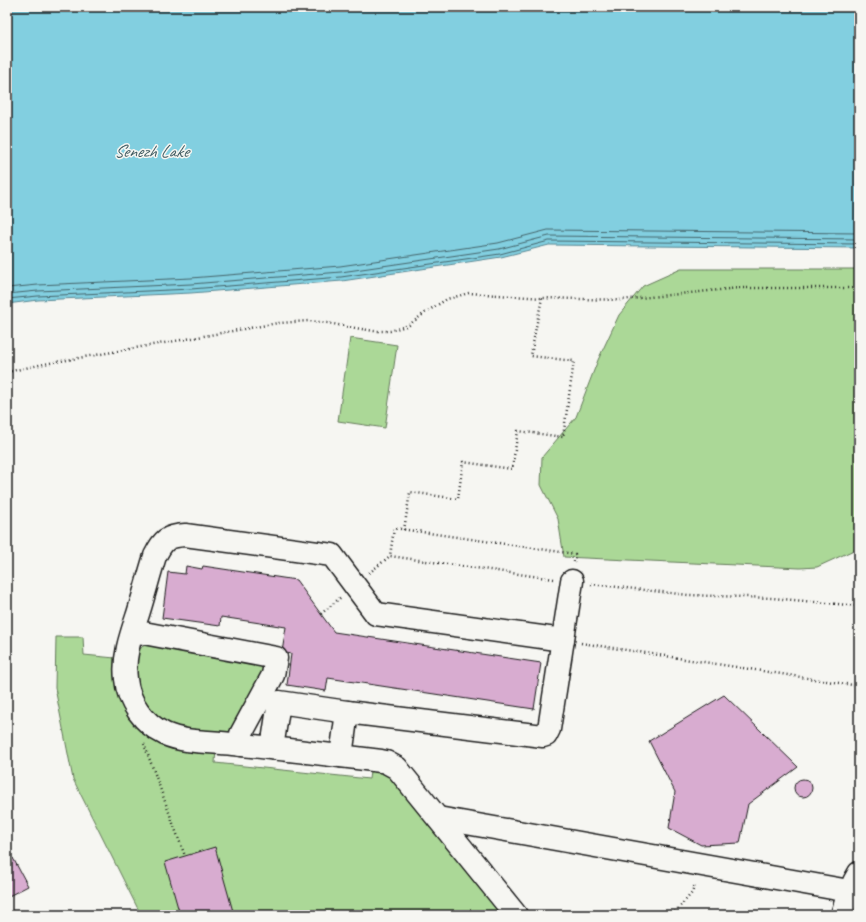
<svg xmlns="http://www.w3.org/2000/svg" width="866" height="922" font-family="Caveat,sans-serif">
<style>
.green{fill:#abd897;stroke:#647a5a}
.water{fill:#82cfe0;stroke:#598792}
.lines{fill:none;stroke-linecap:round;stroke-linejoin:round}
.shore{stroke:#45646a;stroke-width:1}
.building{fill:#d8acd0;stroke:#1c1c1c}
.minor-casing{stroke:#1c1c1c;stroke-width:25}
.path{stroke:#1c1c1c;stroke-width:2.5;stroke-dasharray:1 3;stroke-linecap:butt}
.minor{stroke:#f6f6f2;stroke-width:22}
.labels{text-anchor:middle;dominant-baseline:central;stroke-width:3;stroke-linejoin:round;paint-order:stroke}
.water-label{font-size:18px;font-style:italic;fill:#405b61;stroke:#f6f6f2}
</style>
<rect width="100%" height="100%" fill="#f6f6f2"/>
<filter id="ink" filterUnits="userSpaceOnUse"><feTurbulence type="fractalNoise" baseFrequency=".025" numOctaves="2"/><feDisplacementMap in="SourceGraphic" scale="8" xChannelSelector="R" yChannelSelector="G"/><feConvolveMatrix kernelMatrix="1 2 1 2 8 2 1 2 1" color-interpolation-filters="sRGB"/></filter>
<g filter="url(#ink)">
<g class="green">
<path d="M681,269H859V546L856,549L817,567L800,568L564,557L558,519L541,485L542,457L576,417L598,360L619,315L643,286Z"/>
<path d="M350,338L397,345L385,428L338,421Z"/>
<path d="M56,637H83L84,655L115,658L119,666L126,702L216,749L215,763L369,779L370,771L384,772L390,775L505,915H141L73,779L55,688Z"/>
<path d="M147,643L269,668L237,731L222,737L161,725L132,684L137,651Z"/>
</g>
<path class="water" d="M7,7H859V248L549,245L501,257L342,281L191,293L38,300L7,304Z"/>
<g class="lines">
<g class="shore">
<path d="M7,288L38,285L191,278L340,266L498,243L548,230L859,233"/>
<path d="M7,294L38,291L191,284L341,272L499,249L549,236L859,239"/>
<path d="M7,299L38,296L191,289L341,277L500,254L549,241L859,244"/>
</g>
</g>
<g class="building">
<path d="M186,566L202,569L203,566L296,580L334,632L541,663L534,709L328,678L326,691L287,685L291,654L282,652L286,627L221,617L220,626L162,618L168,572L185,574Z"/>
<path d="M724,695L798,767L748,804L740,843L701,845L669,828L675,792L649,741Z"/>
<circle cx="803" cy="788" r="9"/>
<path d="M215,847L234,915H180L165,862Z"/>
<path d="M13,858L28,886L7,897V861Z"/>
</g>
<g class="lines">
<defs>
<g id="minor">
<path d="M133,631L276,658L273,675L241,734V745"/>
<path d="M272,748L279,702L347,712"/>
<path d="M341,756L347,712L543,736L546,735L549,729L572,581"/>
<path d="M438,818L849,891"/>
<path d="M516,915L397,768L386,762L381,761C332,755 283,749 233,744C211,741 185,743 165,734C144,724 128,702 126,679C123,657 131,635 138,614C144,595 149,575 155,556C163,540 167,536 185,535L332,555L376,614L563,640"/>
<path d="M842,915C846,900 850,887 859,873"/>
</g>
</defs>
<use href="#minor" class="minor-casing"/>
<g class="path">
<path d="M7,372L44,364L278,323L309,321L328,323L349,327L374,331H390L409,325L426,312L447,299L469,293L542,298L620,300L739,288H859"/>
<path d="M404,530L410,492L458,499L463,462L512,469L518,431L563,437L574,361L531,356L535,332L542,298"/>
<path d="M369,573L390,556"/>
<path d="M554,579L390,556L394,528L575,554L574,562"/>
<path d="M591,584L688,595L772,598L859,606"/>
<path d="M321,614L341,597"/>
<path d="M581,643L859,686"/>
<path d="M144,744L185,856"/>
<path d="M672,915L692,893L695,884"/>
</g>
<use href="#minor" class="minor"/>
</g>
</g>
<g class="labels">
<g class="water-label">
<text x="151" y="151">Senezh Lake</text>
</g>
</g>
<rect width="866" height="922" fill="none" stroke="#f6f6f2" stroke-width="24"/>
<rect x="12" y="12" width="842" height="898" fill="none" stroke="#1c1c1c" stroke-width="1.5" filter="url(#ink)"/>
</svg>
